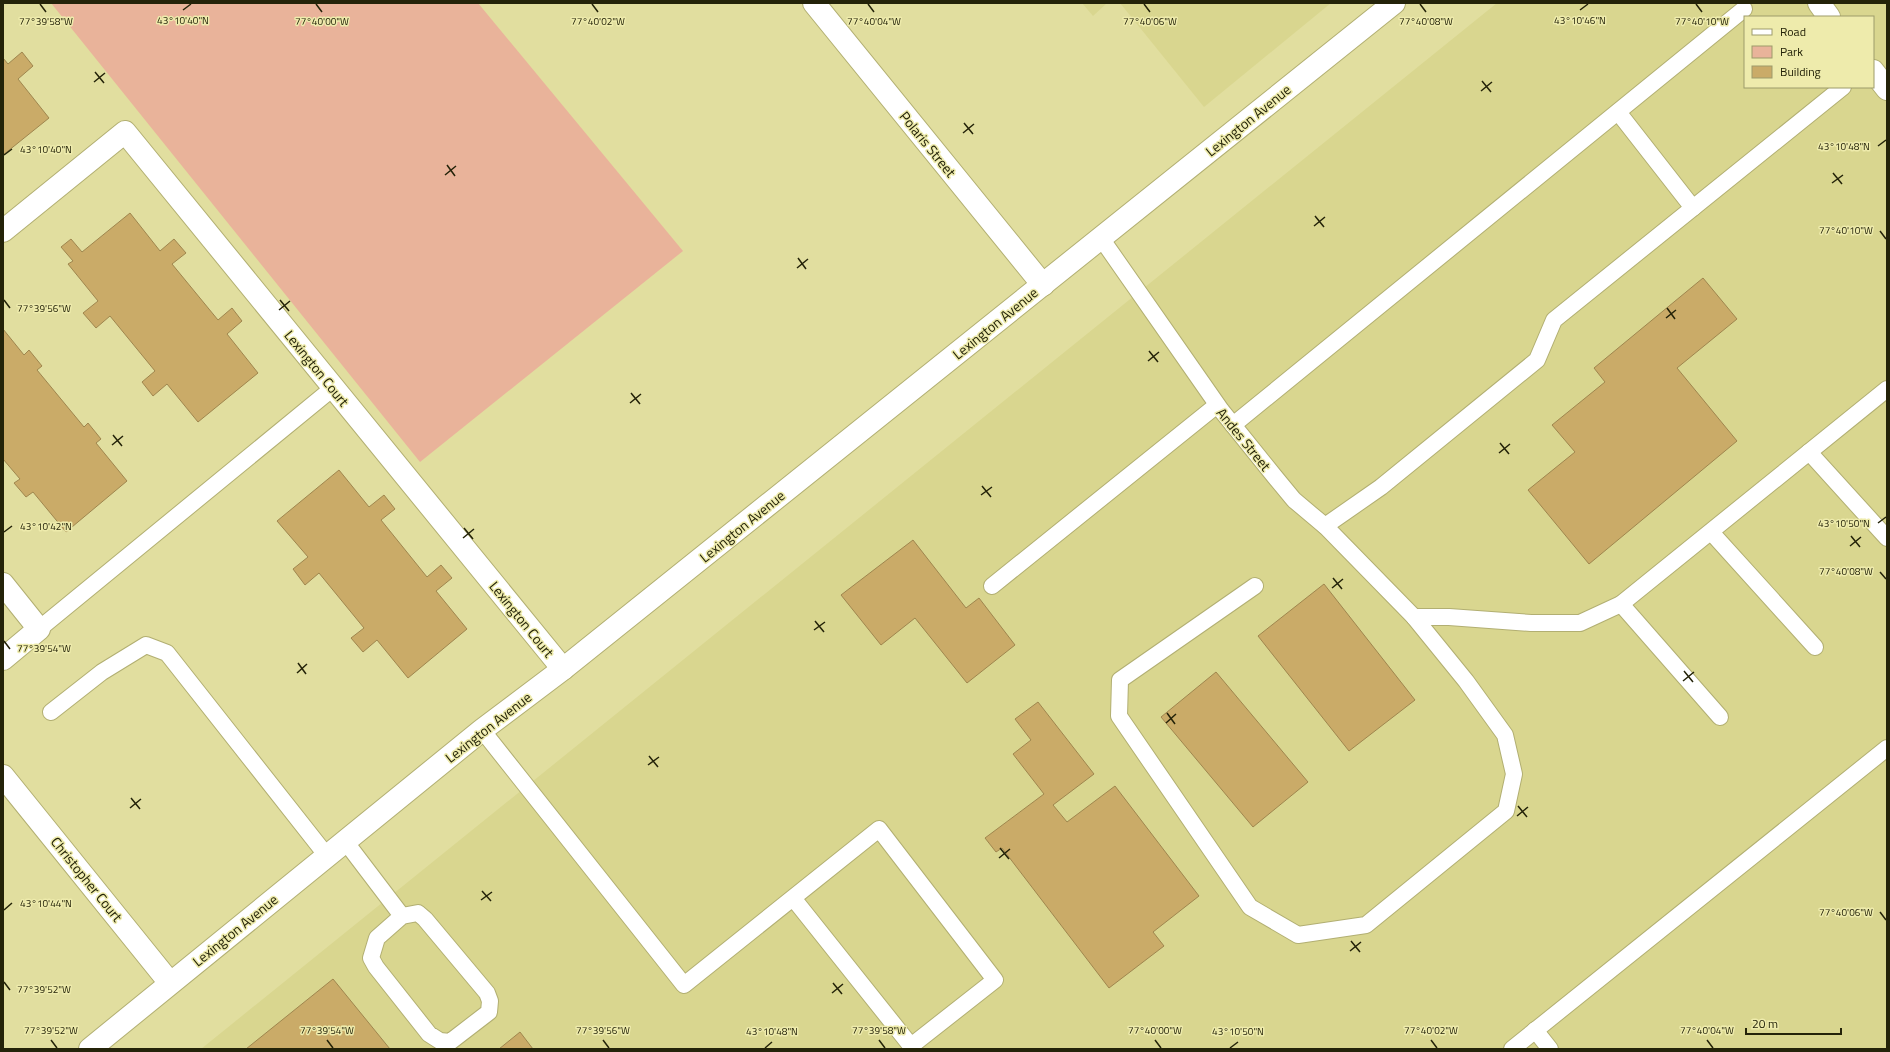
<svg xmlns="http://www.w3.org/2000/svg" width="1890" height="1052" font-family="'Titillium Web',sans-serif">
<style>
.built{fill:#d9d68f;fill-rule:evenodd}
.green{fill:#e9b39a}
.building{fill:#caab68;stroke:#9f864e}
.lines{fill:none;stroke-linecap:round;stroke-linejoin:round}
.lane-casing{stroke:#b2af72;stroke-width:18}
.street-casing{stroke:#b2af72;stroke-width:24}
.secondary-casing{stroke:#b2af72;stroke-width:24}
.lane{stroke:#fff;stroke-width:16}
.street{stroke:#fff;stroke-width:22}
.secondary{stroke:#fff;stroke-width:22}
.ticks{fill:none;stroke:#242309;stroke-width:1.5}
.labels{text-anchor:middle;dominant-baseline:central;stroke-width:3;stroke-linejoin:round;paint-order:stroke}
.street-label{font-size:14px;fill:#242309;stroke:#eeebac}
.ticks-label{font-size:10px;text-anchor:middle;fill:#242309;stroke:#eeebac;stroke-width:3;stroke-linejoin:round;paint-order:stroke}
</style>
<rect width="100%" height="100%" fill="#e1de9f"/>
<g class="built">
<path d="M1082,3H1107L1093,16Z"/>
<path d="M1120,3H1331L1204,107Z"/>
<path d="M1497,3H1887V1049H201ZM1745,17H1873V87H1745Z"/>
</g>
<path class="green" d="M51,3H478L683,251L420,462Z"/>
<g class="building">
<path d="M22,52L33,66L18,79L49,118L3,155V58L8,64Z"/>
<path d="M130,213L160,251L174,239L186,253L172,264L218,320L232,308L242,321L227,334L258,373L198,422L167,384L153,396L142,382L155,371L110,316L96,328L83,313L98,301L68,264L73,261L61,247L71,239L82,252Z"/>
<path d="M1703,278L1737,319L1677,368L1737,441L1589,564L1528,490L1575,452L1552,425L1605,382L1594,368Z"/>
<path d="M3,329L24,355L29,350L42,366L37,370L84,427L88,423L101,439L96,443L127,481L66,532L33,492L26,497L14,483L20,479L3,459Z"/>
<path d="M339,470L369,507L384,495L395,509L381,520L427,577L441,565L452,578L436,591L467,629L408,678L377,640L363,652L351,638L364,628L319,573L305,585L293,569L308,557L277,521Z"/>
<path d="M913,540L966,608L979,598L1015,645L967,683L915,618L881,645L841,595Z"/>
<path d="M1324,584L1415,700L1349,751L1258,636Z"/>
<path d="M1216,672L1308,782L1253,827L1161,717Z"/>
<path d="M1038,702L1094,774L1053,805L1067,822L1115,786L1199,896L1153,932L1164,946L1109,988L1002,848L996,852L985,838L1044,794L1013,754L1031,740L1015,719Z"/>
<path d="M333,979L390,1049H246Z"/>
<path d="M520,1032L533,1049H499Z"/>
</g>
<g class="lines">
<defs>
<g id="lane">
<path d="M1618,112L1693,208"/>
<path d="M1101,238L1221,410L1275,477L1294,500L1325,526L1414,617L1466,681L1505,735L1514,774L1506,811L1366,925L1298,935L1250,907L1119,716L1120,680L1255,586"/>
<path d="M1233,425L1744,9"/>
<path d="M1809,452L1887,538"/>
<path d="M1325,526L1381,487L1537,360L1554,320L1843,87"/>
<path d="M1711,532L1815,647"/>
<path d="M992,586L1217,405"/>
<path d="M1621,604L1720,717"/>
<path d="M1414,617H1449L1531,623H1580L1621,604L1887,389"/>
<path d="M39,629L333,388"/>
<path d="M51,712L102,672L146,645L167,653L327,856"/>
<path d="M482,730L684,985L879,829L995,980L911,1046L793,898"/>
<path d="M345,841L402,916"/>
<path d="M418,913L425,919L487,993L490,1001L489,1012L450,1042L440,1041L429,1034L376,967L371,958L377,938L402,916Z"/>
<path d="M1535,1030L1550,1049"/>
<path d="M1512,1049L1887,748"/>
</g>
<g id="street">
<path d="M814,3L1043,285"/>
<path d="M1819,3L1829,17"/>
<path d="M1873,71L1887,89"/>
<path d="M3,231L125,132L563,669"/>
<path d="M3,584L39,629L3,659"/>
<path d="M3,776L170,983"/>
</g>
<path id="secondary" d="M90,1049L482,730L563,669L1394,3"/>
</defs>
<use href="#lane" class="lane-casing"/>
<use href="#street" class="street-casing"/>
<use href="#secondary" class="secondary-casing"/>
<use href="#lane" class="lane"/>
<use href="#street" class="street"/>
<use href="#secondary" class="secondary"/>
</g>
<path class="ticks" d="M40,4L46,12M316,4L322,12M592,4L598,12M868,4L874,12M1144,4L1150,12M1420,4L1426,12M1696,4L1702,12M183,10L191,4M1580,10L1588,4M95,72L104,83M1482,81L1491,92M94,82L105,73M1481,91L1492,82M964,123L973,134M963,133L974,124M1878,146L1886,140M4,155L12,149M447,165L455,176M1833,173L1842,184M445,175L456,166M1832,183L1843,175M1315,216L1324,227M1314,226L1325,217M1880,231L1886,239M798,258L806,269M797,268L808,259M4,300L10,308M280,300L289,311M1667,308L1675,319M279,310L290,301M1666,318L1676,310M1149,351L1158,362M1148,361L1159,352M631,393L640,404M630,403L641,394M113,435L122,446M1500,443L1509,454M112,445L123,436M1499,453L1510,444M982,486L991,497M981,495L992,487M1878,523L1886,517M464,528L473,539M4,532L12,526M1851,536L1860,547M463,538L474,529M1850,546L1861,537M1880,572L1886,579M1333,578L1342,589M1332,588L1343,579M815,621L824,632M814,630L825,622M4,641L10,649M298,663L306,674M1684,671L1693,682M297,673L307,664M1683,681L1694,672M1167,713L1175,724M1166,723L1176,714M649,756L658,767M648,765L659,757M131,798L140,809M1518,806L1527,817M130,808L141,799M1517,816L1528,807M1000,848L1009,859M999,858L1010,849M482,891L491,901M481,900L492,892M4,910L12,903M1880,912L1886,920M1351,941L1360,952M1350,951L1361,942M4,982L10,990M833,983L842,994M832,993L843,984M51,1040L57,1048M327,1040L333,1048M603,1040L609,1048M879,1040L885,1048M1155,1040L1161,1048M1431,1040L1437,1048M1707,1040L1713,1048M765,1048L772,1042M1230,1048L1238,1042"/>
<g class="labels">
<g class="street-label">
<text transform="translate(1248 120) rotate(-39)">Lexington Avenue</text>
<text transform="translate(928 144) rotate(51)">Polaris Street</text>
<text transform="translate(995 323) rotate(-39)">Lexington Avenue</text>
<text transform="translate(317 368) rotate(51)">Lexington Court</text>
<text transform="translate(1244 439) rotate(51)">Andes Street</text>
<text transform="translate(742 526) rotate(-39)">Lexington Avenue</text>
<text transform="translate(522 619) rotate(51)">Lexington Court</text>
<text transform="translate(488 727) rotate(-38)">Lexington Avenue</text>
<text transform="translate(87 879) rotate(51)">Christopher Court</text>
<text transform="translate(235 930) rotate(-39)">Lexington Avenue</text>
</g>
</g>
<g class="ticks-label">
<text x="183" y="24">43°10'40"N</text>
<text x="1580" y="24">43°10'46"N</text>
<text x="46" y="25">77°39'58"W</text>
<text x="322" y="25">77°40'00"W</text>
<text x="598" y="25">77°40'02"W</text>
<text x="874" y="25">77°40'04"W</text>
<text x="1426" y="25">77°40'08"W</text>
<text x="1150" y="25">77°40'06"W</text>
<text x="1702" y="25">77°40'10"W</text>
<text x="1844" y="150">43°10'48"N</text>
<text x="46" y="153">43°10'40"N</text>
<text x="1846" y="234">77°40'10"W</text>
<text x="44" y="312">77°39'56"W</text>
<text x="1844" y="527">43°10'50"N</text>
<text x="46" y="530">43°10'42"N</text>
<text x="1846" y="575">77°40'08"W</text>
<text x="44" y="652">77°39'54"W</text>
<text x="46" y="907">43°10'44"N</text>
<text x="1846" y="916">77°40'06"W</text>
<text x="44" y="993">77°39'52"W</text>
<text x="51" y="1034">77°39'52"W</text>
<text x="327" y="1034">77°39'54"W</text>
<text x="603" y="1034">77°39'56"W</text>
<text x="879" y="1034">77°39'58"W</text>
<text x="1155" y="1034">77°40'00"W</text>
<text x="1431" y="1034">77°40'02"W</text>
<text x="1707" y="1034">77°40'04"W</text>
<text x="772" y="1035">43°10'48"N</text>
<text x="1238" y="1035">43°10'50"N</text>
</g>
<rect width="1890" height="1052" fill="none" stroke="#242309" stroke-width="8"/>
<rect x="1744" y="16" width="130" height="72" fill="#eeebac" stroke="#9d9b6b"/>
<rect x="1752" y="29" width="20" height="6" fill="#ffffff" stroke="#9d9b6b"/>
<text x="1780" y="36" font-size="12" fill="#242309">Road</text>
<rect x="1752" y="46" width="20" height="12" fill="#e9b39a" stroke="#9d9b6b"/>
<text x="1780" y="56" font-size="12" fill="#242309">Park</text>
<rect x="1752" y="66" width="20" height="12" fill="#caab68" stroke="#9d9b6b"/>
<text x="1780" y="76" font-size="12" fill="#242309">Building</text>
<path d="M1746 1028v6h95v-6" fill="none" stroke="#242309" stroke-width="2"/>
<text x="1752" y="1028" font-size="12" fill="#242309" stroke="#eeebac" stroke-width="3" paint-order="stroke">20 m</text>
</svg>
